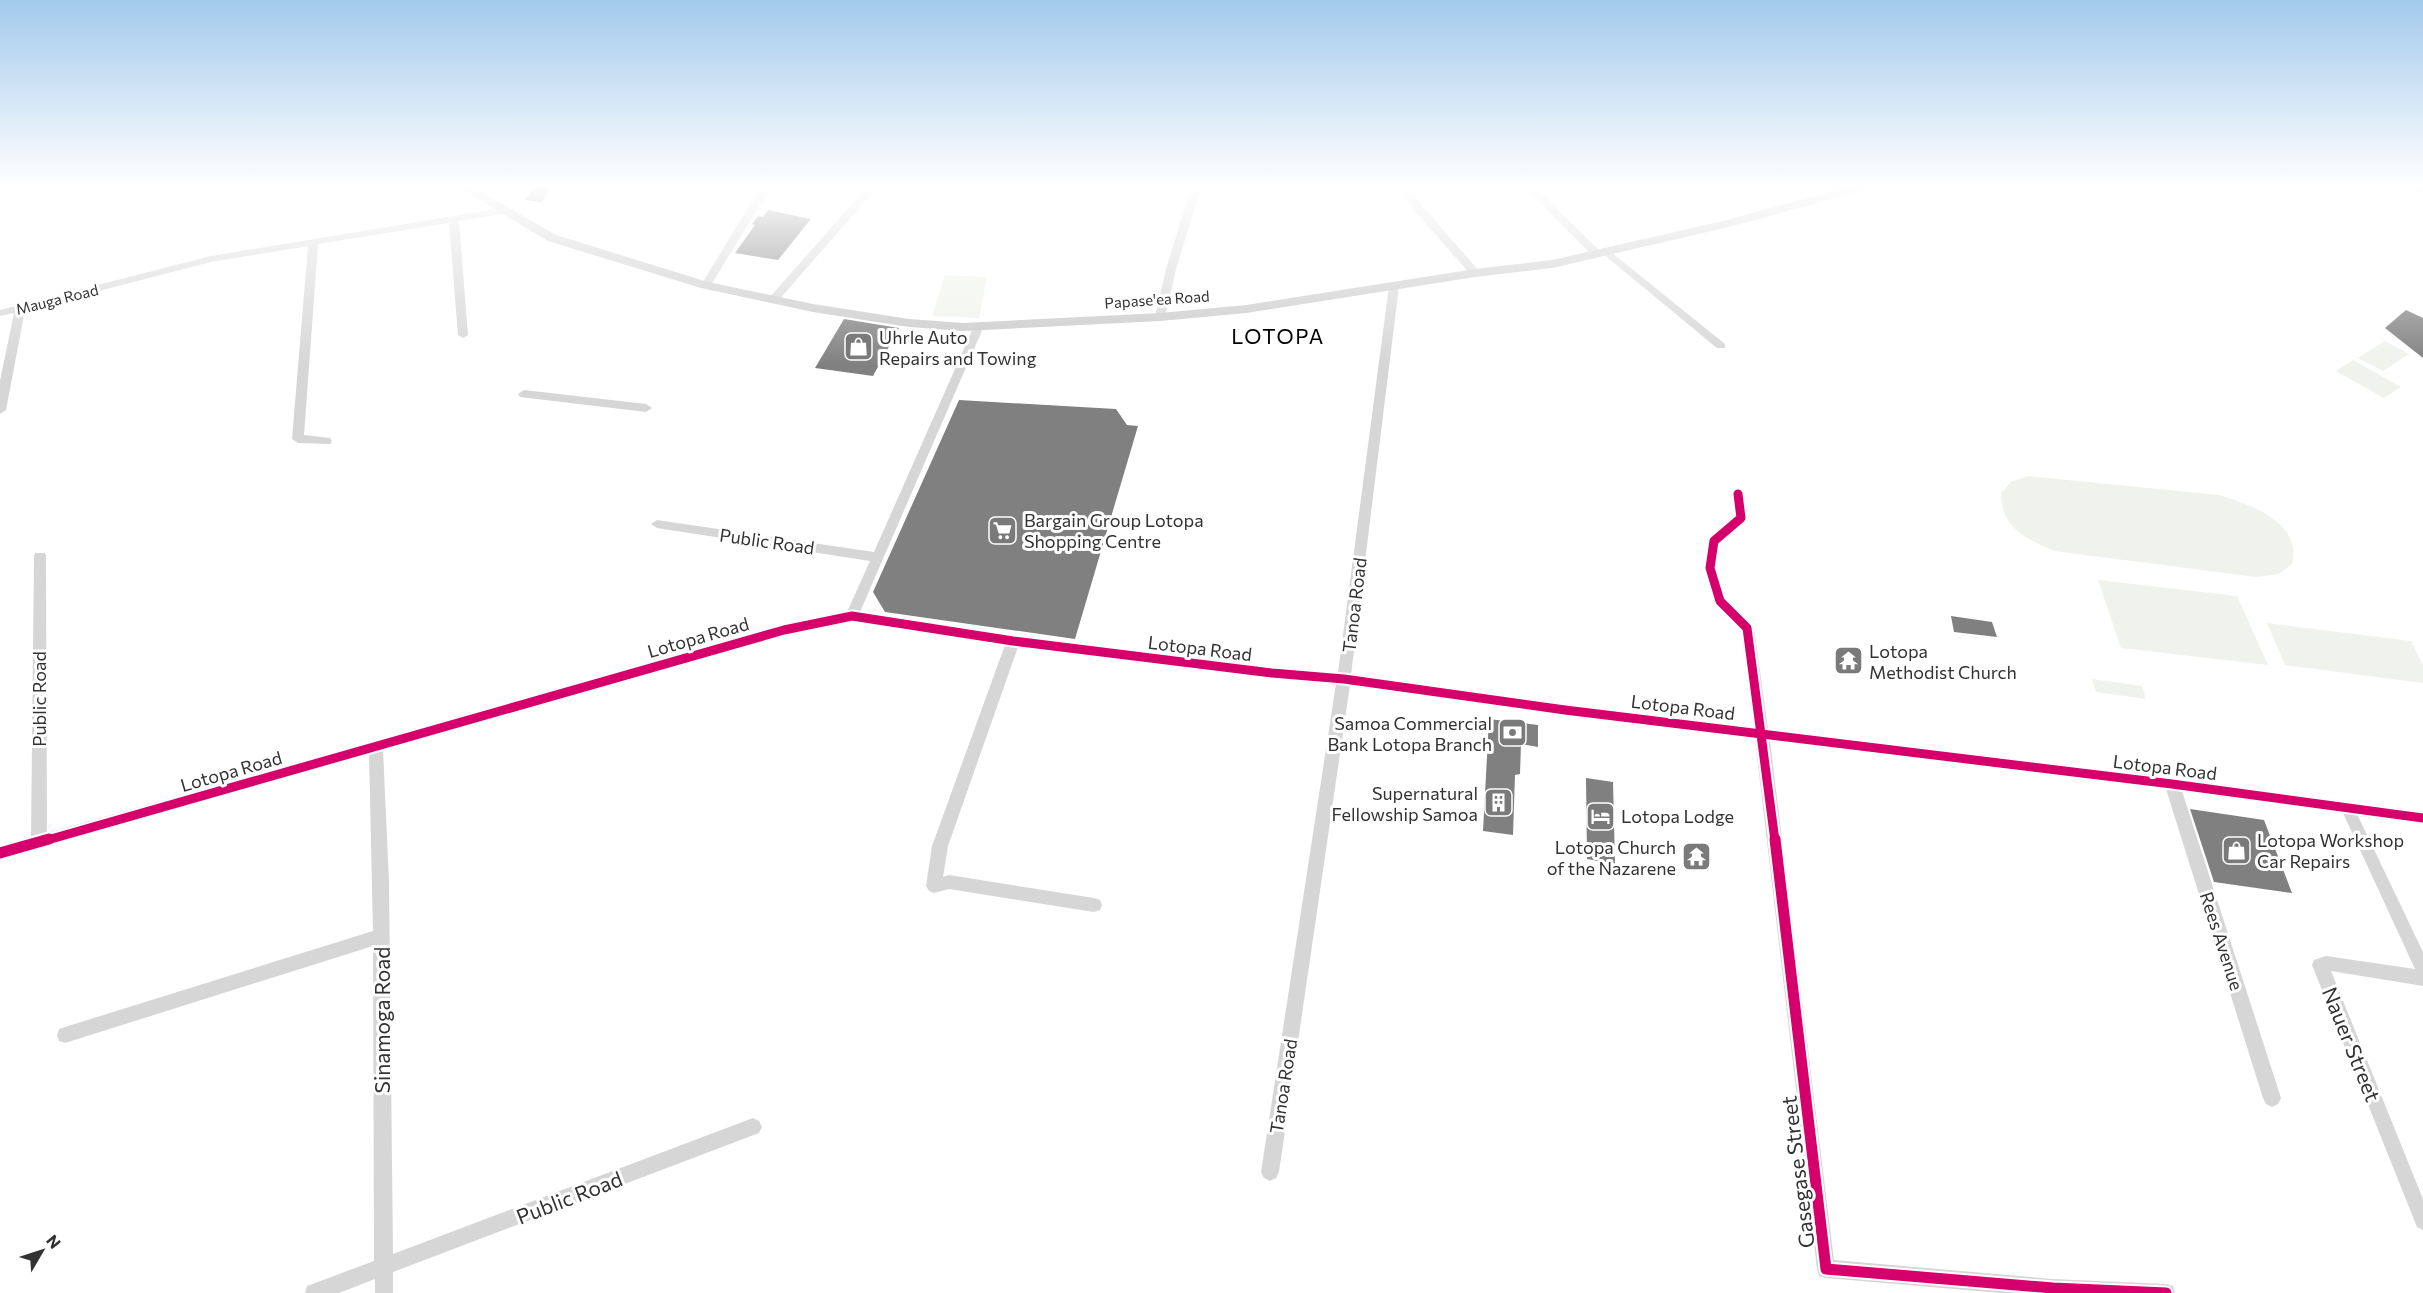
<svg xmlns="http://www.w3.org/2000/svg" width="2423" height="1293" font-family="Commissioner,sans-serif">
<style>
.green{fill:#f0f3eb}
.building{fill:#808080}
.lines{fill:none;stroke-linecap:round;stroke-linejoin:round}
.minor{fill:#d6d6d6;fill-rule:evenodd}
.major{fill:#c9c9c9;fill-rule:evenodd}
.cycleway-far1-casing{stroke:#fff;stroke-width:13}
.cycleway-casing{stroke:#fff;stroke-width:15}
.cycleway-far1{stroke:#d6006c;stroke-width:9}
.cycleway{stroke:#d6006c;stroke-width:11}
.labels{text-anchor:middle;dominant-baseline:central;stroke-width:6;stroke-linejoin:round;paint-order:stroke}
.far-street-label{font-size:15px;fill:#323232;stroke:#fff}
.poi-label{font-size:18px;fill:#323232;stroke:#fff;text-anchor:start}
.street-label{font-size:18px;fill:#323232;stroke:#fff}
.quarter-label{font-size:21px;letter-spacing:1.5px;fill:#000;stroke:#fff}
.near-street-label{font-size:21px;fill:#323232;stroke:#fff}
</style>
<rect width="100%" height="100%" fill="#fff"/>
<g class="green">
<path d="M945,275L987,277L979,318L932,316Z"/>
<path d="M2385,341L2409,354L2383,371L2358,358Z"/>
<path d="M2353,360L2401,387L2384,398L2336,371Z"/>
<path d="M2028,476L2219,495C2250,504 2303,523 2292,564L2279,574L2256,577L2054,551C2025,538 2001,528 2001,493L2011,482Z"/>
<path d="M2098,580L2237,596L2268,665L2121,648Z"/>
<path d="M2267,623L2411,641L2423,665V683L2285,665Z"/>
<path d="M2092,679L2142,686L2146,699L2096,692Z"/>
</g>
<g class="building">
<path d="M535,185H552L542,202L525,200Z"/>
<path d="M768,210L811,219L778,260L735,253L755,225L752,224L758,216L763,217Z"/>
<path d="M2406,310L2423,318V358L2385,328Z"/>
<path d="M844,319L899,328L873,376L815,368Z"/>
<path d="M959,400L1116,409L1127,425L1138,426L1075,639L885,612L873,592Z"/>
<path d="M1951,616L1992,622L1997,637L1954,632Z"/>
<path d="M1489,719L1538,725V747L1521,744L1520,774L1515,775L1513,835L1483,831Z"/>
<path d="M1586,778L1613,782L1615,864L1587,859Z"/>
<path d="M2190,809L2264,820L2292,893L2214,882Z"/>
</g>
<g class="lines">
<g class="minor">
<path d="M762,185H772L711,285L706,288L702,287L701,285Z"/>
<path d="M869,185H879L777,302H769V298Z"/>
<path d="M1192,185H1202L1176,269L1165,317L1160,320L1155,317L1166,269Z"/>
<path d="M1399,185H1409L1423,207L1479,271V275H1471L1415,211Z"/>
<path d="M1522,185H1532L1599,250V254H1591Z"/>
<path d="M502,208L506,209V213L459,221L468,335L463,338L458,335L449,223L318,244L304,435L330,438L332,441L330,444L298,443L292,439L308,246L211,262L25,310L6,410L0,414V381L14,313L0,316V310L211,256Z"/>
<path d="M1606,248L1725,344V348H1717L1602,253V249Z"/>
<path d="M1394,283L1399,286L1351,675L1565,704L1754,727L1741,630L1715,605L1704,568L1710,538L1735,517L1732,494L1738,490L1744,494L1747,518L1720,543L1716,568L1726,599L1754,628L1768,729L2172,778L2423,812V824L2358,816L2423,952V986L2331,971L2423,1199V1230L2417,1227L2312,965L2314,960L2326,956L2415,969L2343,813L2182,791L2281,1098L2278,1104L2272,1107L2266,1104L2263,1098L2166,789L1770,741L1834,1260L2053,1279L2166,1284L2173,1286L2175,1293H2001L1826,1278L1819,1276L1817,1269L1755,739L1565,716L1350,685L1279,1172L1276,1178L1270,1181L1264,1178L1261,1172L1336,684L1272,678L1018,647L948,846L943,877L949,875L1094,898L1100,900L1102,905L1100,910L1094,912L949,889L934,893L929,891L926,886L932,846L1005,645L852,621L784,635L383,750L389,881L393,1254L753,1118L759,1121L762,1127L759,1133L393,1272V1293H375V1279L339,1293H305L307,1286L374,1261L373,946L65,1043L59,1041L57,1035L59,1029L65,1027L373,931L369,754L0,860V846L31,837L34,556L35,553H45L46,556L47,833L784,625L847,612L870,561L657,528L651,524L657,520L874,552L974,326L979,323L984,326L860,612C1019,637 1178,660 1338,673L1389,286Z"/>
<path d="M524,390L646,404L652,408L646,412L520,397L518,394Z"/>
</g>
<g class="major">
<path d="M455,185H469L556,235L708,282L813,304L909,319L963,323L1160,313L1246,305L1475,269L1552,260L1727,220L1855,185H1874L1872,188L1733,226L1552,268L1475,277L1246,313L1160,321L963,331L909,327L813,312L701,288L548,241Z"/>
<path d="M2408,185H2422L2423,195Z"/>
</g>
<defs>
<g id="cycleway-far1">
<path d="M1738,494L1741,518L1714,541L1710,568L1720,601L1747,628L1775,841"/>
<path d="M44,841L784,630L852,616L1013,641L1272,673L1344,679L1565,710L2172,784L2423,818"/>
</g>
<g id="cycleway">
<path d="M1775,839L1826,1269L2053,1288L2166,1293"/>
<path d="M0,853L49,839"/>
</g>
</defs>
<use href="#cycleway-far1" class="cycleway-far1-casing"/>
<use href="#cycleway" class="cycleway-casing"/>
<use href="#cycleway-far1" class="cycleway-far1"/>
<use href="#cycleway" class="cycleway"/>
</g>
<linearGradient id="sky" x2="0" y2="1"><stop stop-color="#a3caec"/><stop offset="0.51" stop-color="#fff"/><stop offset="1" stop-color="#fff" stop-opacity="0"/></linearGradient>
<rect width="2423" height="366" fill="url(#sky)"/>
<defs>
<symbol id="shop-square" viewBox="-11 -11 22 22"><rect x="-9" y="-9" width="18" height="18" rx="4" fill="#7a7a7a" stroke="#fff"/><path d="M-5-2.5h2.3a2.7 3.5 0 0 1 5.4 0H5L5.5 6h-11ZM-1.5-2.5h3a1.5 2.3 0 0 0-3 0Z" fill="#fff"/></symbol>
<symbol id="supermarket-square" viewBox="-11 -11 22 22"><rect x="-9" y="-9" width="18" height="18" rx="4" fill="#7a7a7a" stroke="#fff"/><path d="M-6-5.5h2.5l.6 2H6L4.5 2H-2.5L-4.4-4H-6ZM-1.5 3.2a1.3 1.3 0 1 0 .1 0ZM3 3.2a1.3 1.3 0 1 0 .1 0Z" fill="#fff"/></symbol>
<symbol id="temple-square" viewBox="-11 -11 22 22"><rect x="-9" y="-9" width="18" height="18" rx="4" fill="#7a7a7a" stroke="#fff"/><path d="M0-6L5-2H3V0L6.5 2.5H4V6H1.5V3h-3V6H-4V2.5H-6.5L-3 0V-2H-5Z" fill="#fff"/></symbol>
<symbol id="bank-square" viewBox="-11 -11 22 22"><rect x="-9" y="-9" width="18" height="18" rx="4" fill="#7a7a7a" stroke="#fff"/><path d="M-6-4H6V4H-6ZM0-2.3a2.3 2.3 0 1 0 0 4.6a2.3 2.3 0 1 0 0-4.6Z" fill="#fff"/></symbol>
<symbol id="building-square" viewBox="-11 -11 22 22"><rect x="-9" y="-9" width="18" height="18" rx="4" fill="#7a7a7a" stroke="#fff"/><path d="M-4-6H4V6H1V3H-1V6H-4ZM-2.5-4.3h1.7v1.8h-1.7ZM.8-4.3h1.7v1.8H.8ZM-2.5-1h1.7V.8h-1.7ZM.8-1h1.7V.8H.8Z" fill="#fff"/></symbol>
<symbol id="hotel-square" viewBox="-11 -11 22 22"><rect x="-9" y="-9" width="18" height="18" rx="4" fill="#7a7a7a" stroke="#fff"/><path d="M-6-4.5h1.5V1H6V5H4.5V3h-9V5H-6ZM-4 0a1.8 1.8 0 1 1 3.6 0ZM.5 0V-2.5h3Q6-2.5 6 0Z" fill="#fff"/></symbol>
</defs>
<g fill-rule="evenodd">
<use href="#shop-square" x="842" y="330" width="33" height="33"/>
<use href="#supermarket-square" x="986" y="514" width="33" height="33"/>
<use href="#temple-square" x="1832" y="644" width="33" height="33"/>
<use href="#bank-square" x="1496" y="716" width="33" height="33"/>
<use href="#building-square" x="1482" y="786" width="33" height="33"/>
<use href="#hotel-square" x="1584" y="800" width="33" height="33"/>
<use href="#shop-square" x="2220" y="834" width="33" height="33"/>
<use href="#temple-square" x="1680" y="840" width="33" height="33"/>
</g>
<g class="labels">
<g class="far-street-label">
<text transform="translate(57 299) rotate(-14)">Mauga Road</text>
<text transform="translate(1157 299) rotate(-4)">Papase'ea Road</text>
</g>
<g class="poi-label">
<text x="879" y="337">Uhrle Auto<tspan x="879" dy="21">Repairs and Towing</tspan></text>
<text x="1024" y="520">Bargain Group Lotopa<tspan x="1024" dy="21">Shopping Centre</tspan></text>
<text x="1869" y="651">Lotopa<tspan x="1869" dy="21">Methodist Church</tspan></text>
<text x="1492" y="723" text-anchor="end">Samoa Commercial<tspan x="1492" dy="21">Bank Lotopa Branch</tspan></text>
<text x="1478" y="793" text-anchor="end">Supernatural<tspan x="1478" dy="21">Fellowship Samoa</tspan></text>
<text x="1621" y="816">Lotopa Lodge</text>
<text x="2257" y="840">Lotopa Workshop<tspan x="2257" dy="21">Car Repairs</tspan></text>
<text x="1676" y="847" text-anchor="end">Lotopa Church<tspan x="1676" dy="21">of the Nazarene</tspan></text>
</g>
<g class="street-label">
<text transform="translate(767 541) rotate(8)">Public Road</text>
<text transform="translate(1354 605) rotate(-83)">Tanoa Road</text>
<text transform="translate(698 637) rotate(-16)">Lotopa Road</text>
<text transform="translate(1200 648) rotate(7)">Lotopa Road</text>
<text transform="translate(39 699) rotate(-90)">Public Road</text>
<text transform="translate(1683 707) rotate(7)">Lotopa Road</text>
<text transform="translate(2165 767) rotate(7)">Lotopa Road</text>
<text transform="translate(231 771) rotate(-16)">Lotopa Road</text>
<text transform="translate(2222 941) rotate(72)">Rees Avenue</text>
<text transform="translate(1283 1086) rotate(-81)">Tanoa Road</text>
</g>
<g class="quarter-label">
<text x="1278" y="335">LOTOPA</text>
</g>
<g class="near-street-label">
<text transform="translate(381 1020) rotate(-90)">Sinamoga Road</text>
<text transform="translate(2352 1044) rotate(68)">Nauer Street</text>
<text transform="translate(1797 1172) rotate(-97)">Gasegase Street</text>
<text transform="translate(569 1197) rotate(-21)">Public Road</text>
</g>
</g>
<g transform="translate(42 1251) rotate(51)" stroke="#ffffff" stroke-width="4.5" paint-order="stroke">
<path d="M0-4.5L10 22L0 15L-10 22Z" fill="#323232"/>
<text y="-9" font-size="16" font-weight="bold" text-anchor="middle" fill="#323232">N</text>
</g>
</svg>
